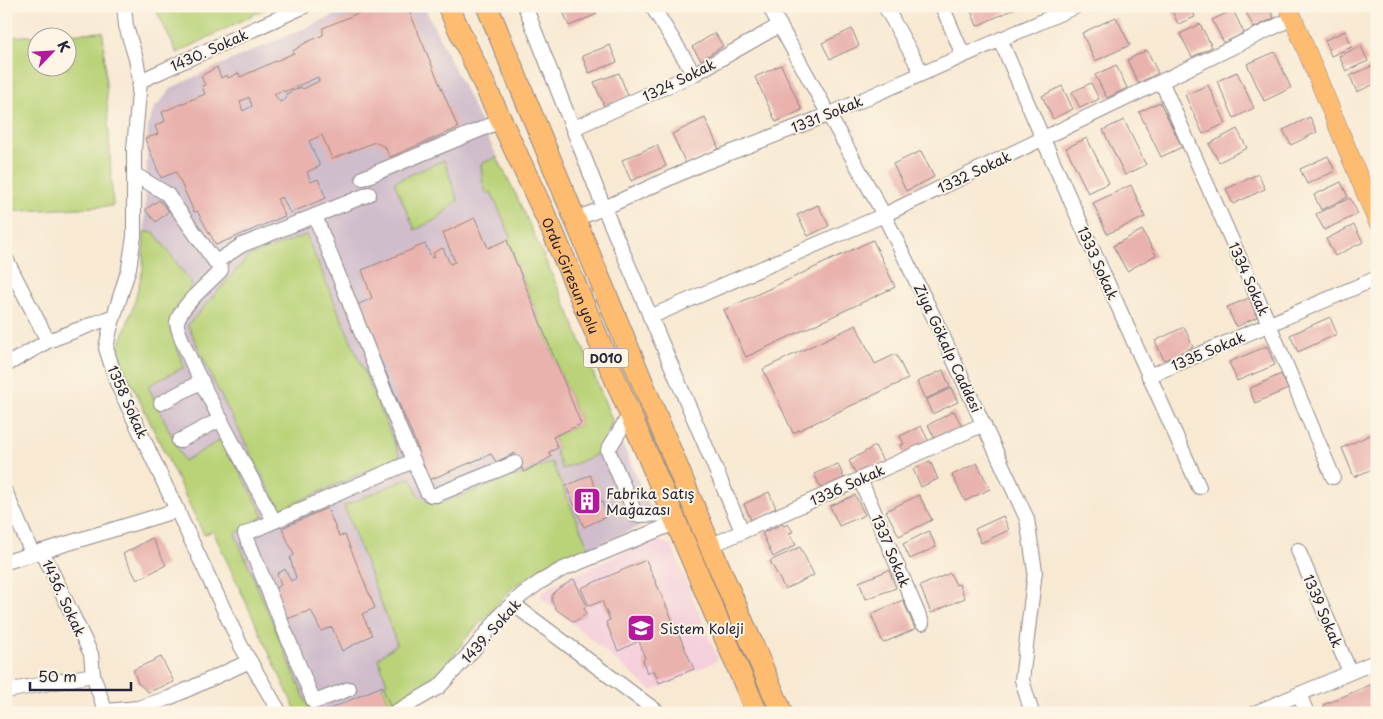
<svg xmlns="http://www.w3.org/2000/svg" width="1383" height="719" font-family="'Playpen Sans',sans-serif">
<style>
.built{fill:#f4cfdc}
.industrial{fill:#d0bdcc}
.green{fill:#b9d378;stroke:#6e7a5a;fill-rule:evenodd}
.building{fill:#e9b2ad;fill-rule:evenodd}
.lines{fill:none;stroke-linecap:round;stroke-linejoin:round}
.minor-casing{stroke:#8d8687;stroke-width:16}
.major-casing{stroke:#8d8687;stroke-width:19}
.highway-casing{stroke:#8d8687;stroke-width:23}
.minor{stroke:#fff;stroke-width:14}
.major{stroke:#febc70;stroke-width:18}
.highway{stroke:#febc70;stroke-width:21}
.labels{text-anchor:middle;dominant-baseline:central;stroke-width:4;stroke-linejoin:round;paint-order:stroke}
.shield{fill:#fcf5e5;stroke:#63616e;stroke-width:1}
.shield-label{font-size:12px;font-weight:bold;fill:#22223b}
.street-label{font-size:14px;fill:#22223b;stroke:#fcf5e5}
.poi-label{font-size:14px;fill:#22223b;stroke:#fcf5e5;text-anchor:start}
</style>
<rect width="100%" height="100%" fill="#fcf5e5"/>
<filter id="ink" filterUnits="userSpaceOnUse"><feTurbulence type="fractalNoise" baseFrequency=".02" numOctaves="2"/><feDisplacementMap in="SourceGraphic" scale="10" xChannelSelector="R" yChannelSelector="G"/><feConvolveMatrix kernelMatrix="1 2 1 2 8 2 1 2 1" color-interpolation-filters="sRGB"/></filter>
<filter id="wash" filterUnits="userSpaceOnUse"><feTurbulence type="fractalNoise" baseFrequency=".0096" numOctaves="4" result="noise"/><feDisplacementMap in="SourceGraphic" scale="20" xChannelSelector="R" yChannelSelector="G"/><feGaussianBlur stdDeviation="1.12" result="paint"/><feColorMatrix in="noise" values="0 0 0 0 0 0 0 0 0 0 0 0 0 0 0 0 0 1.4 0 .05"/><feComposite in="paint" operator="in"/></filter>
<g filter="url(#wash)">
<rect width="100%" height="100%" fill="#f8e9d3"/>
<path class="built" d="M654,539L672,546L718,660L652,691L540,596L551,586Z"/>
<path class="industrial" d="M356,6H424L517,197L568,310L618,434L655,519L515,585L468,636L438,676L393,707L380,713H297L213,531L204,535L117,353L134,304L143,269L148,125L154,109L173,87L220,65Z"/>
<g class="green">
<path d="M154,6H271L177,53Z"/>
<path d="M103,32L113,206L6,212V37ZM38,38H68V68H38Z"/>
<path d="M497,157L517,197L568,310L612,420L603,452L562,469L555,450L558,448L553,437L581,424L507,240L511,237L491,192L486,194L483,183L481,164Z"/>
<path d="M444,160L458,201L435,220L415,230L394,182Z"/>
<path d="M144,232H154L192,284L170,329L184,367L148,386L184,461L222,439L264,516L235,534L311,713H297L213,531L204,535L117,353L134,304L143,269Z"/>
<path d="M306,235L400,456L280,510L214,382L188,325L249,256Z"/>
<path d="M552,462L589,549L515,585L468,636L438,676L391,708L382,686L387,683L378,658L397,644L344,506L411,477L418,496L435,505L519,475Z"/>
</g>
<g id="blocks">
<g class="building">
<path d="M375,6H407L458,128L390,157L385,147L375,142L332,159L322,135L309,141L320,166L307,172L311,182L318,179L326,198L290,213L282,197L277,199L285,216L216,245L197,211L194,212L176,172L161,178L145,139L158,134L155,126L165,121L162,112L205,94L202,86L205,85L201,76L217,67L221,78L227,75L228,78L239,73L240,77L294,53L293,51L305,43L323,35V28ZM318,77L319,81L303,89L301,87L286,94V99L280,102L274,94L283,90L284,92ZM249,97L252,106L243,111L240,102Z"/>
<path d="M561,6H594L597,14L569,26Z"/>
<path d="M969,6H1020L977,26Z"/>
<path d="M1170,6H1191L1195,17L1178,24Z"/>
<path d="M1243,6H1268L1274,18L1254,28Z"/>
<path d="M1233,10L1244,33L1224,43L1212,20Z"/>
<path d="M1116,17L1130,45L1095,61L1082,33Z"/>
<path d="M1200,24L1212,47L1192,57L1180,34Z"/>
<path d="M852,29L859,46L830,59L822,43Z"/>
<path d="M1345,31L1352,47L1331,56L1325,40Z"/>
<path d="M715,33L723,46L701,60L692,47Z"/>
<path d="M610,45L617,62L589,73L582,56Z"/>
<path d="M1361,46L1368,61L1346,71L1339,56Z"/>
<path d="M1147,50L1158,73L1138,83L1127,60Z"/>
<path d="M1275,52L1291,88L1264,101L1247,64Z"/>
<path d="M781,65L802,110L776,122L755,77Z"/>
<path d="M1116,65L1127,88L1107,98L1095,75Z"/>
<path d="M1374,65L1377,70V83L1357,92L1350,76Z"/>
<path d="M1237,72L1254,108L1234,118L1217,81Z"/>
<path d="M619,73L628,96L604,106L594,82Z"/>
<path d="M1091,83L1099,99L1080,108L1072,92Z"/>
<path d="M1208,85L1226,123L1203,134L1185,95Z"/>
<path d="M1062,86L1073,109L1053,119L1042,96Z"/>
<path d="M1160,102L1182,147L1161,157L1139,112Z"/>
<path d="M1310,117L1317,132L1291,145L1283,130Z"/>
<path d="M705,118L719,149L686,164L672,134Z"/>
<path d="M1124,120L1146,165L1125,175L1103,130Z"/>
<path d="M1237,129L1247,148L1219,162L1209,144Z"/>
<path d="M1087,138L1109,183L1088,193L1066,148Z"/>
<path d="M657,145L666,166L631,181L622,160Z"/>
<path d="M921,151L934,177L906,191L893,164Z"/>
<path d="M1328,156L1335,171L1307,184L1300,169Z"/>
<path d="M1258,174L1265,189L1233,204L1226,189Z"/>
<path d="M1341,182L1348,197L1321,210L1314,195Z"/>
<path d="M1131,185L1145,217L1107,234L1093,203Z"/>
<path d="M1350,198L1358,214L1324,230L1316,214Z"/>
<path d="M159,200L169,211L156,222L145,210Z"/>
<path d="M818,205L829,226L808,236L797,215Z"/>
<path d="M475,218L488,248L507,240L581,424L553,437L558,448L549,452L551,457L524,472L515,453L496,462L491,454L427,481L417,455L420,453L357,305L372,298L362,270L425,244L432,258L435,257L433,253L443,248L450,264L455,262L443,233Z"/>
<path d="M1354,225L1363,242L1335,256L1326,239Z"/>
<path d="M1142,230L1156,255L1127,271L1113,246Z"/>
<path d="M873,240L895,287L746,357L724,310Z"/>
<path d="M1249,298L1257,317L1236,327L1227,307Z"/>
<path d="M1330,317L1337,334L1298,352L1290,335Z"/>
<path d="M856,325L875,364L896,354L908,379L793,433L763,369Z"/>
<path d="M1184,327L1193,347L1164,360L1155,341Z"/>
<path d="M1267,346L1275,365L1237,381L1229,362Z"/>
<path d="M943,370L950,387L925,399L917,382Z"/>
<path d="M1281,374L1288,389L1255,403L1249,389Z"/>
<path d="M951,388L958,402L932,414L926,400Z"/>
<path d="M954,411L963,428L936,441L928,425Z"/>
<path d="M921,426L930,444L905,456L900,445L904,444L900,436Z"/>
<path d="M1372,434L1377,444V467L1354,477L1342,448Z"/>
<path d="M875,446L883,461L857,475L849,461Z"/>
<path d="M930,461L938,479L921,487L913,469Z"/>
<path d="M977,463L990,489L965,501L952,475Z"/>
<path d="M838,464L844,478L821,488L814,474Z"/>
<path d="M590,475L608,516L584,527L566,486Z"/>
<path d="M769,492L776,508L751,520L744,504Z"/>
<path d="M855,495L865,515L839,526L830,506Z"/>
<path d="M919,495L932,520L899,536L886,511Z"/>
<path d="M327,508L339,536L345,535L375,608L362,614L372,635L342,651L332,627L321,631L311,610L287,619L274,589L281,585L277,574L285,569L291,581L296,578L290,558L294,555L282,528Z"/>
<path d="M1003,516L1009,530L981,543L975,529Z"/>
<path d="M782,524L784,526L788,524L793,532L789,533L796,545L773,557L762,533Z"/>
<path d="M929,531L936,547L910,559L903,544Z"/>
<path d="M152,538L166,565L137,580L123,554Z"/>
<path d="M800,547L814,575L785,589L770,561Z"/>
<path d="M646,560L694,669L659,683L654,670L647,674L643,660L645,658L639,641L618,651L606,622L610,620L602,601L589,606L581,588Z"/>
<path d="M889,570L896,588L866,599L859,582Z"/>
<path d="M950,573L956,585L959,584L965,598L931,613L920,586Z"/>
<path d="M574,579L587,606L584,607L586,614L574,622L557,610L552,602V596L555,591Z"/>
<path d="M903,600L915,629L883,643L871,614Z"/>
<path d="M161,657L174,682L148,692L138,683L133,670Z"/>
<path d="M1377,682V713H1326L1323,705Z"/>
<path d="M382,686L391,708L380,713H321Z"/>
</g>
</g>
</g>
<g filter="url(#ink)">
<use href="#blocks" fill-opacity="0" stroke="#8d8687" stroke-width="1"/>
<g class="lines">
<defs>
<g id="minor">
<path d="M124,6L126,26L136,59L140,81L134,149V236L129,268L110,329L106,348L117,383L241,646L280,713"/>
<path d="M525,6L604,208L742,531"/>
<path d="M652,6L694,74"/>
<path d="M769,6L884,215L939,328L1027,519L1035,571L1022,680L1032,713"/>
<path d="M885,6L922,73"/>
<path d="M942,6L963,55"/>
<path d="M1000,39L1043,139L1199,487"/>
<path d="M140,81L305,6"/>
<path d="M1162,83L1269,324L1333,477"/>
<path d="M574,128L694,74L780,25"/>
<path d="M134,174L167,194L221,270C210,282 180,306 177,322C174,338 261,495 274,521"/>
<path d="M363,178L501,121"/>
<path d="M315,216L400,430L427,492L431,495H436L515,463"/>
<path d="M575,219L604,208L701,164L830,114L1077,6"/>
<path d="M6,259L48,341"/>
<path d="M216,262L242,245L369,194"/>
<path d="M650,317L884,215L1293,18"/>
<path d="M6,365L48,341L114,316"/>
<path d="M1149,376L1377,278"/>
<path d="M161,403L202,381"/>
<path d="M630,414L608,450L636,515L673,514"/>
<path d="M179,441L221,419"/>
<path d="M860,479L922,623"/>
<path d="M6,493L32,553"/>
<path d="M710,546L984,424"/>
<path d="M1298,550L1350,672"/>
<path d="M42,551L91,654L93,675L106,713"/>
<path d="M6,562L178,510"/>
<path d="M513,604L659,713"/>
<path d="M349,689L314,702L245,534L413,461"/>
<path d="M6,691L93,675"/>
<path d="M1299,694L1307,713"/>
<path d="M106,711L138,708L169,698L250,661"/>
<path d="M394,713L439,687L473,650L501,614L522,595L540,582L561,570L677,522"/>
<path d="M1255,713L1377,661"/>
</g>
<path id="major" d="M1288,6L1377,221"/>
<g id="highway">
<path id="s1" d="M448,6L552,230L757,713"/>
<path d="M487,6L710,546L782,713"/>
</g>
</defs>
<use href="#minor" class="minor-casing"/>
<use href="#major" class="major-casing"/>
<use href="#highway" class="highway-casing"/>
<use href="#minor" class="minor"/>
<use href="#major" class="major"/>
<use href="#highway" class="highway"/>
</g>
</g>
<defs>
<symbol id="building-square" viewBox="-11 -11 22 22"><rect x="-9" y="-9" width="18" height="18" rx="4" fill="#b5179e" stroke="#fcf5e5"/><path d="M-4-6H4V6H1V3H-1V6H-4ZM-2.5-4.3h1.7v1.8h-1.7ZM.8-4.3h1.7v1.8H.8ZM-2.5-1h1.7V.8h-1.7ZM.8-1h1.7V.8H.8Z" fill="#fff"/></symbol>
<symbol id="school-square" viewBox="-11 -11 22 22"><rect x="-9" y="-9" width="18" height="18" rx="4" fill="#b5179e" stroke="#fcf5e5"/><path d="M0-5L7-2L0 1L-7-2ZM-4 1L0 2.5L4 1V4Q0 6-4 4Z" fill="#fff"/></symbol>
</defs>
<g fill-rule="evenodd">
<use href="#building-square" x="571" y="485" width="32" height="32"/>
<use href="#school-square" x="625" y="612" width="32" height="32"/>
</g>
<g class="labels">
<rect class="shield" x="583.5" y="348.5" width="45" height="19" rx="4"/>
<g class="shield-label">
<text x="606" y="358">D010</text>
</g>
<g class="street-label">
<text transform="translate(209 50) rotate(-24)">1430. Sokak</text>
<text transform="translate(679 80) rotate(-26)">1324 Sokak</text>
<text transform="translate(827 114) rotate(-22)">1331 Sokak</text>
<text transform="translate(974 172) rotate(-25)">1332 Sokak</text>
<text transform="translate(1098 263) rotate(66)">1333 Sokak</text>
<text stroke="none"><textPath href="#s1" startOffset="296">Ordu-Giresun yolu</textPath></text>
<text transform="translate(1249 279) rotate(66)">1334 Sokak</text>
<text transform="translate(948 348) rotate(65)">Ziya Gökalp Caddesi</text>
<text transform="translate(1208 351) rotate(-23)">1335 Sokak</text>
<text transform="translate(128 402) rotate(66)">1358 Sokak</text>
<text transform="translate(847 485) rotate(-24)">1336 Sokak</text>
<text transform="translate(891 551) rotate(67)">1337 Sokak</text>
<text transform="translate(64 598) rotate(65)">1436. Sokak</text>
<text transform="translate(1323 611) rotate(67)">1339 Sokak</text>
<text transform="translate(491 631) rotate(-48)">1439. Sokak</text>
</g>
<g class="poi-label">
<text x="606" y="493">Fabrika Satış<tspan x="606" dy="16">Mağazası</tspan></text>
<text x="660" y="628">Sistem Koleji</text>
</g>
</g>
<rect width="1383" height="719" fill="none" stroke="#fcf5e5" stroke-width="25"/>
<g transform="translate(52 52) rotate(65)"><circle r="24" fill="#fcf5e5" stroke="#a5a1a1"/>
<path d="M0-4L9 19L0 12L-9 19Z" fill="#b5179e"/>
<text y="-8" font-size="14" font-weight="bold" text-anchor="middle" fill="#22223b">K</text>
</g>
<path d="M30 682v8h101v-8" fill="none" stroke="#22223b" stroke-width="2.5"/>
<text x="38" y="682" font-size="15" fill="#22223b" stroke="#fcf5e5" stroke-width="4" paint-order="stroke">50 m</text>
</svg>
